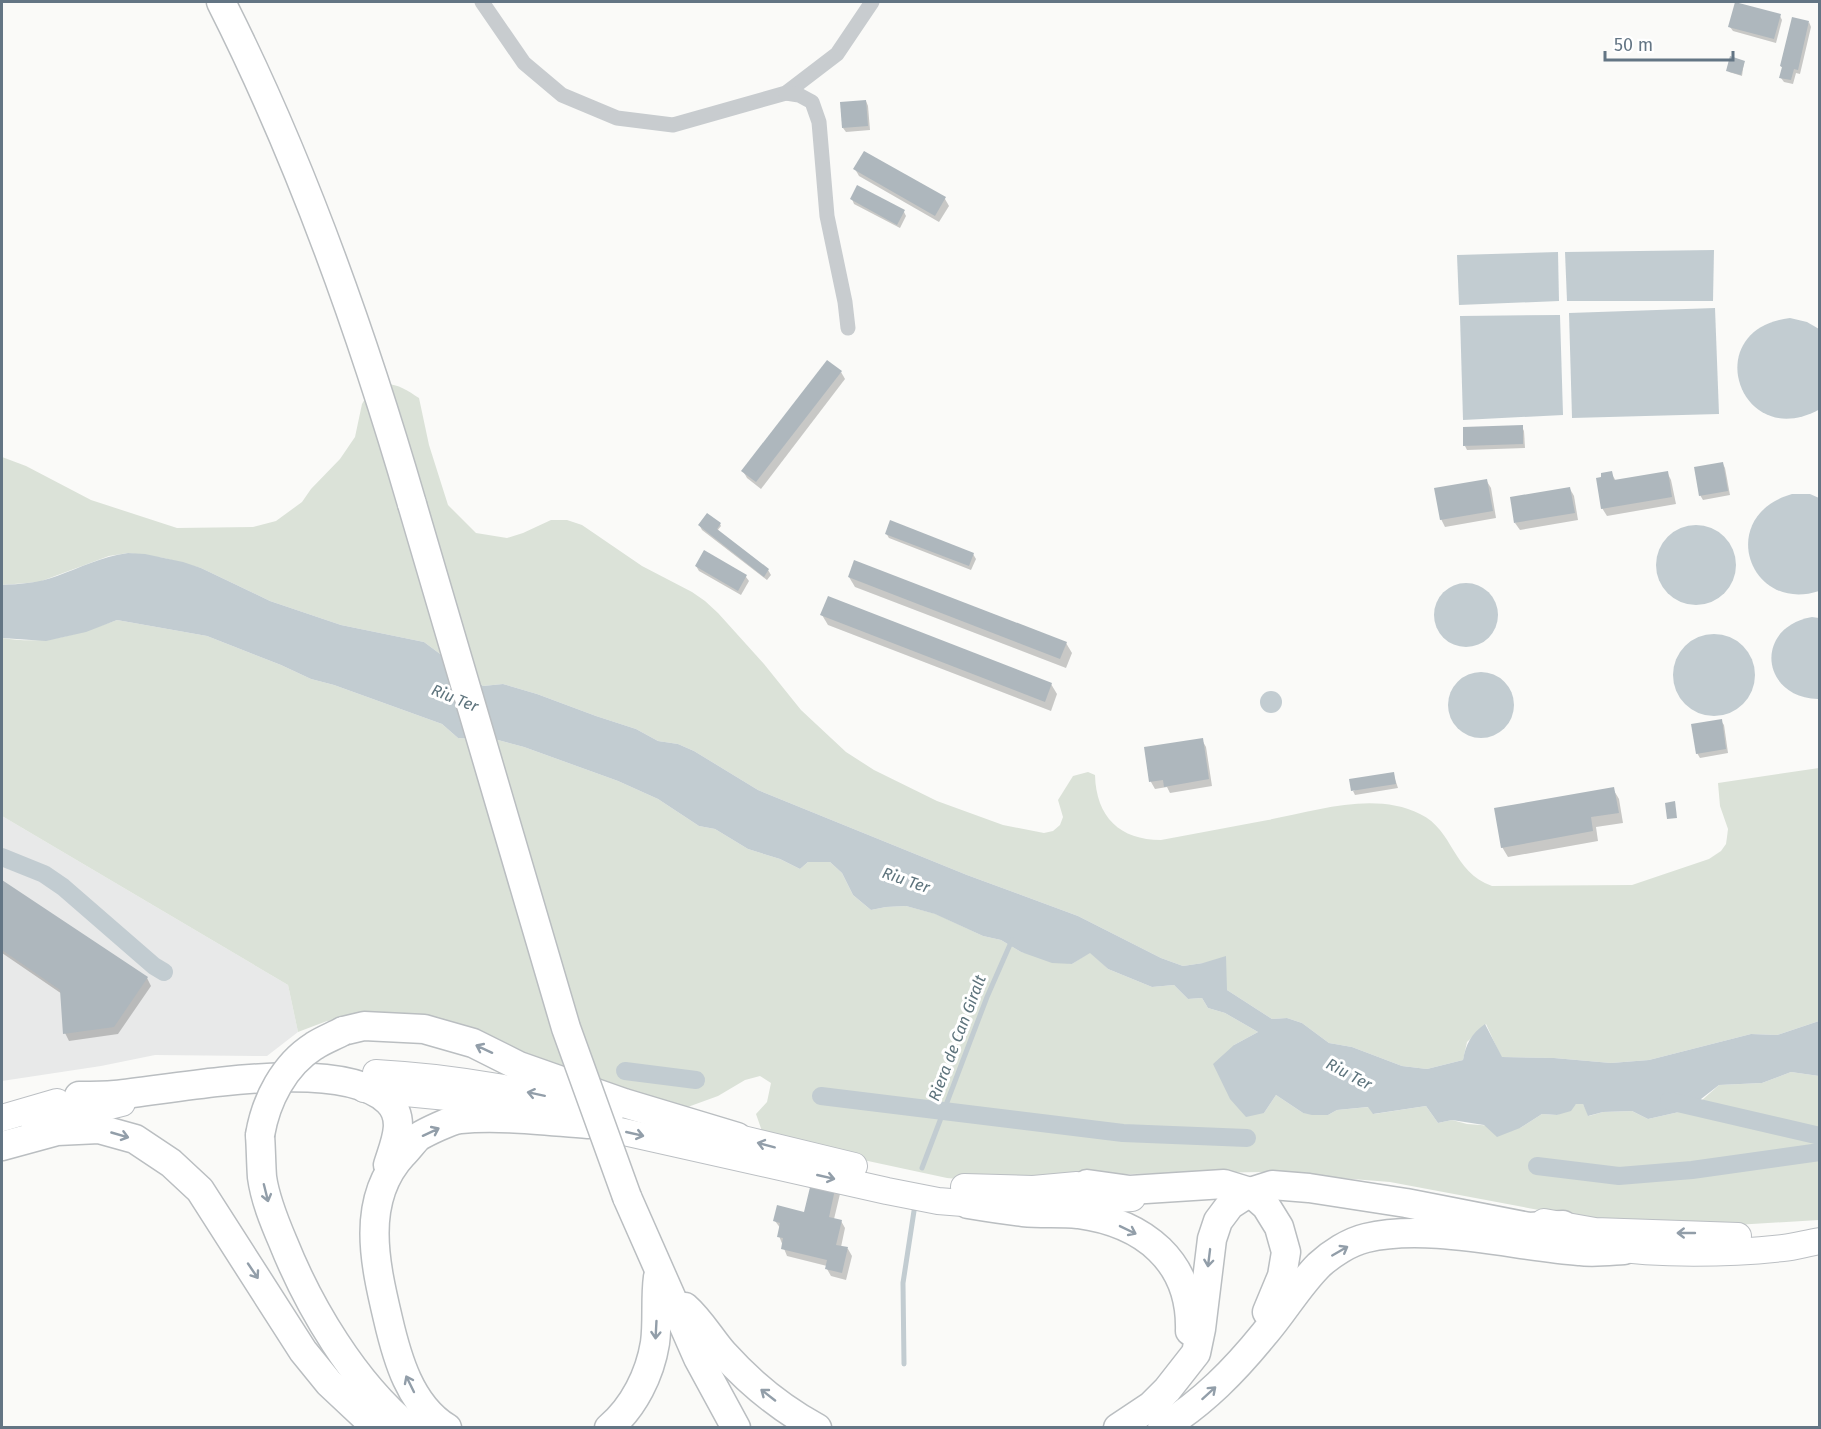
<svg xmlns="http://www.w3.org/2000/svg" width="1821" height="1429" font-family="'Fira Sans',sans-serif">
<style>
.built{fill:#e8e9e9}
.green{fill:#dbe2d8}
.water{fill:#c2ccd1}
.shadow{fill:#0003}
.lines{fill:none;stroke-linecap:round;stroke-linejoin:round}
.stream{stroke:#c2ccd1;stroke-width:5}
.canal{stroke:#c2ccd1;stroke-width:18}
.building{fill:#aeb7bd}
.primary-casing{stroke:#bbbfc3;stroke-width:28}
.highway-casing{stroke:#babec1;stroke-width:31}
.street{stroke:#c8cccf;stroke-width:15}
.primary{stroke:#fff;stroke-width:26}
.highway{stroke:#fff;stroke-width:28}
.highway-bridge-casing{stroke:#babec1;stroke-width:31;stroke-linecap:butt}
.highway-bridge{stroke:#fff;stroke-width:28}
.oneway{stroke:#929ea9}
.labels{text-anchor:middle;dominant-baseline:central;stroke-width:6;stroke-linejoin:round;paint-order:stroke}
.water-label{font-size:16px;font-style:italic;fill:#5e747d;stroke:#fff}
</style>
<rect width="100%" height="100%" fill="#fafaf8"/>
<path class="built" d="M2,816L288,985L298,1032L267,1056L155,1055L101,1066L2,1081Z"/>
<g class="green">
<path d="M385,384C399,384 408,391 419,398L429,445L448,505L476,533L507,538L523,533L551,520H567L582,525L642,566L692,592L705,601L718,613L764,664L801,710L846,752L874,770L937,801L1003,825L1044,833L1053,831L1060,825L1063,817L1058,800L1073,776L1088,772L1095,775C1096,817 1120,840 1161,840C1197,833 1232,827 1268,820C1316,811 1374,791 1420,814C1454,830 1452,872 1492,886L1632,885L1709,859L1721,851L1726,844L1727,837L1728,829L1720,806L1718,783L1819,768V1021L1777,1035L1751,1034L1649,1060L1611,1063L1554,1058L1501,1057L1486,1024L1467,1042L1463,1060L1427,1069L1402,1066L1352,1047L1329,1043L1302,1023L1287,1018L1272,1019L1227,990L1203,963L1183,966L1161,958L1078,916L967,875L758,790L694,751L678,744L658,741L636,729L596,716L537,694L503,684L483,686L424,642L341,625L270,601L201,568L164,558L128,553L109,556L39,582L2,585V457L26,466L91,500L177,528L253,527L276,521L302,502L311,489L340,459L355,437L362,404L366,397Z"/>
<path d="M117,620L207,636L281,665L311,679L334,685L442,724L458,738L498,740L524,747L618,781L658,799L699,826L715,829L748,849L780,859L800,869L808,862H830L842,873L853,895L871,910L886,907L906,906L936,914L983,936L1001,940L1021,952L1072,964L1090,952L1108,969L1152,987L1174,985L1188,999L1202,998L1208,1008L1225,1013L1258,1032L1234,1045L1264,1113L1276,1095L1303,1113L1328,1115L1337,1110L1369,1107L1374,1114L1426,1106L1438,1123L1452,1120L1467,1124L1520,1128L1542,1114L1557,1115L1576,1104H1583L1589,1116L1603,1112L1632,1111L1648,1119L1679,1112L1701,1101L1719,1085L1762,1083L1791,1072L1819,1076V1220L1703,1227L1571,1216L1390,1182L1263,1172L1130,1174L980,1181L947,1178L840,1155L763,1134L756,1114L767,1102L771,1083L760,1076L745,1080L718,1096L685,1108L391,1014L327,1021L298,1032L288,985L2,816V638C49,645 74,635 117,620Z"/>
</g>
<g class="water">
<path d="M1714,250L1713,301H1567L1565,252Z"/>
<path d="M1558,252L1559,301L1459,305L1457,255Z"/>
<path d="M1715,308L1719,414L1572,418L1569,313Z"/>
<path d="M1560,315L1563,415L1463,420L1460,316Z"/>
<path d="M1790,318L1807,322L1819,329L1820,409C1740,454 1697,329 1790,318Z"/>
<path d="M1792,494H1810L1819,498V591C1749,614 1715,516 1792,494Z"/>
<circle cx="1696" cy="565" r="40"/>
<path d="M128,553L145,554L183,562L201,568L270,601L341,625L424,642L483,686L503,684L537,694L596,716L636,729L658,741L678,744L694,751L758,790L967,875L1078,916L1161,958L1183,966L1203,963L1226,956L1227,990L1272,1019L1287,1018L1302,1023L1329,1043L1352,1047L1402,1066L1427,1069L1463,1060C1466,1044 1471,1034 1485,1024L1502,1057L1554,1058L1611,1063L1649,1060L1751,1034L1777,1035L1819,1021V1076L1791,1072L1762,1083L1719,1085L1692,1106L1679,1112L1648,1119L1632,1111L1603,1112L1588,1116L1583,1104H1576L1571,1111L1557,1115L1542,1114L1520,1128L1497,1137L1484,1125L1452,1120L1438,1123L1426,1106L1373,1114L1368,1107L1337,1110L1328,1115H1312L1303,1113L1276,1095L1264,1113L1246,1117L1230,1099L1213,1064L1234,1045L1258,1032L1225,1013L1208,1008L1202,998L1188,999L1174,985L1152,987L1108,969L1090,953L1072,964L1052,963L1021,952L1001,940L983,936L935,914L906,906L886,907L871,910L853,895L842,873L830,862H808L800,869L780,859L748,849L715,829L699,826L658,799L618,781L524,747L498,740L458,738L442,724L334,685L311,679L281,665L207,636L117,620L86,632L46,641L2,638V585C20,584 39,583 57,576C82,567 100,557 128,553Z"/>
<circle cx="1466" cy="615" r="32"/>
<path d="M1812,617L1819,618L1820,699H1818C1760,697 1754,627 1812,617Z"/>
<circle cx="1714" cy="675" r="41"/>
<circle cx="1481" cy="705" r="33"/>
<circle cx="1271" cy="702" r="11"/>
</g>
<g class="shadow">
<path d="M1780,16L1782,20L1776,43L1733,31L1730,27Z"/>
<path d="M1809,22L1811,27L1800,74L1796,73L1793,84L1784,82L1781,78L1783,69L1781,66Z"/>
<path d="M1744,62L1742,76L1729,72L1728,70Z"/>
<path d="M866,101L868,106L870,130L846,132L843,128Z"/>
<path d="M855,169L945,199L949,206L939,222L859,176Z"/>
<path d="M852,199L904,212L906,216L900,228L854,204Z"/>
<path d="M841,372L845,379L761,489L747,478L743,471Z"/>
<path d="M1522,427L1524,431L1525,448L1467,450L1465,446Z"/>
<path d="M1723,464L1725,468L1730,495L1703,500L1700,495Z"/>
<path d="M1667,472L1671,480L1676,504L1607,516L1602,508L1611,473L1616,481Z"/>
<path d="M1486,480L1491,488L1496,518L1445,527L1441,519Z"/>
<path d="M1570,489L1574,496L1578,520L1520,530L1515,523Z"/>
<path d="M708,515L720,524L721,526L717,531L768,570L771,575L767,580L702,530L700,526Z"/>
<path d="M886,533L973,554L976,559L971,570L889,538Z"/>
<path d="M704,552L746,577L749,581L741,595L699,571L696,566Z"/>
<path d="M849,577L1066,643L1072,653L1066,668L855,587Z"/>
<path d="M822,615L1051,684L1057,694L1051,711L828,625Z"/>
<path d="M1721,721L1724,725L1728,753L1700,758L1697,753Z"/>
<path d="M1202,740L1206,747L1212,786L1170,793L1167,787L1155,789L1151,782L1145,749Z"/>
<path d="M1393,773L1398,788L1355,795L1353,791Z"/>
<path d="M1613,789L1619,799L1623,823L1596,827L1598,841L1508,857L1502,847Z"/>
<path d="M2,881L147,978L151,986L118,1034L69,1041L65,1033L62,994L2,953Z"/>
<path d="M835,1186L840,1194L834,1219L841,1221L845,1228L841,1247L848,1249L852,1256L846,1280L831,1276L827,1269V1266L787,1256L779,1236L781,1229L775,1221L805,1213Z"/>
</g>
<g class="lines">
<g class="stream">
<path d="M922,1168L987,997L1012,940"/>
<path d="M904,1364L903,1283L914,1211"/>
</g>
<g class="canal">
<path d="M2,857L44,874L63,887L154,966L164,972"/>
<path d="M625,1071L696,1080"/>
<path d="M821,1096L1123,1133L1247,1138"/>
<path d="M1669,1101L1820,1136"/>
<path d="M1537,1166L1619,1176L1692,1170L1820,1152"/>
</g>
</g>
<g class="building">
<path d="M1735,2L1781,14L1774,39L1728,27Z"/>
<path d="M1792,17L1809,21L1798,70L1794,69L1791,80L1779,78L1782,67L1780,66Z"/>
<path d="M1730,56L1745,61L1741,75L1726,71Z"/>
<path d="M866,100L868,126L842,128L840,102Z"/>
<path d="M864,151L946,197L935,216L853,169Z"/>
<path d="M857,185L905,210L897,225L850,199Z"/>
<path d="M827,360L842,371L756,482L741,471Z"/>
<path d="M1523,425V444L1463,446V427Z"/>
<path d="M1723,462L1728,491L1699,496L1694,467Z"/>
<path d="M1612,471L1614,480L1668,471L1672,497L1601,509L1596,478L1601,477V473Z"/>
<path d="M1487,479L1493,511L1440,520L1434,488Z"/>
<path d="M1570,487L1575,513L1514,523L1510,497Z"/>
<path d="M707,513L721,523L717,529L769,569L764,577L698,525Z"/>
<path d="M890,520L974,553L969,566L885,534Z"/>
<path d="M704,550L747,575L738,591L695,566Z"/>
<path d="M854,560L1067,642L1060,659L848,577Z"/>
<path d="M828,596L1052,683L1045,702L820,615Z"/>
<path d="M1722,719L1726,749L1696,754L1691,724Z"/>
<path d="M1203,738L1209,779L1164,787L1163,780L1149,782L1144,747Z"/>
<path d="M1394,772L1396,784L1351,791L1349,779Z"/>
<path d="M1614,787L1619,813L1591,817L1593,831L1501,848L1494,808Z"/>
<path d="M1675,801L1677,818L1667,819L1665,803Z"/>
<path d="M2,880L148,977L114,1027L63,1034L60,990L2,950Z"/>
<path d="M812,1179L836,1185L829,1217L842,1220L836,1245L848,1247L842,1273L825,1269L827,1260L781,1249L783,1238L777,1237L780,1223L773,1221L777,1205L804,1212Z"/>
</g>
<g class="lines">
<defs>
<g id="primary">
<path d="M376,1073C457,1077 533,1093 612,1110"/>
<path d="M364,1089L468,1099L524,1110"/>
<path d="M2,1118L57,1102"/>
<path d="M584,1123L887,1191L938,1201L988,1205"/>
<path d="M35,1125L122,1103"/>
<path d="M718,1133L854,1166"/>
<path d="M964,1187L1033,1189L1077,1185"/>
<path d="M1052,1203L1132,1198"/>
<path d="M1544,1222L1595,1231L1738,1236"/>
<path d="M1605,1247C1658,1255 1729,1254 1783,1248C1795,1247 1807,1243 1820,1241"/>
</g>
<g id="highway">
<path d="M221,2C302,162 362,332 412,504"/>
<path d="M343,1031L364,1026L424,1029L473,1043L519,1066L624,1103L737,1137"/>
<path d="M79,1096C91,1096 103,1096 115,1095C179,1089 339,1055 388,1101C407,1119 394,1145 388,1165"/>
<path d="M260,1135C261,1149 261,1163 262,1177C265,1199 274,1221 283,1242C309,1307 354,1383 409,1428"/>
<path d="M2,1146L57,1131L99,1129L135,1139L171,1163L200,1190L303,1351L329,1383L377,1428"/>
<path d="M1087,1184L1130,1190L1224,1184L1250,1192L1266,1206L1279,1227L1286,1252L1282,1276L1267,1312"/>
<path d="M627,1197L698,1358L736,1428"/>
<path d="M968,1204C986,1207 1005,1210 1023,1212C1041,1214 1060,1212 1078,1214C1144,1223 1192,1261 1190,1331"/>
<path d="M685,1307C700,1320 710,1338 723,1353C750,1383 782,1409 817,1428"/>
<path d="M447,1428C410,1405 397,1358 388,1319C375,1264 360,1200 403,1154C408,1149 413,1142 418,1137C426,1132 451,1120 460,1119C500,1115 547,1121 588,1124"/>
<path d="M609,1428C634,1407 650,1374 655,1343C658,1321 655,1299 658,1277"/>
<path d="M1118,1428L1151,1406L1167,1390L1196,1353L1201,1329L1212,1239L1218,1221L1230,1205L1250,1192L1272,1185L1309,1188L1406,1203L1529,1227L1563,1225"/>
<path d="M1162,1428C1203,1403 1235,1370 1265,1333C1284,1311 1298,1286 1319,1265C1331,1254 1349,1242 1366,1238C1428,1223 1514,1246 1579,1251C1593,1253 1609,1251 1624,1250"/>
</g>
</defs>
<use href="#primary" class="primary-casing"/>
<use href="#highway" class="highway-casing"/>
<g class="street">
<path d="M482,2L524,63L562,95L617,118L673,125L786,93L837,54L872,2"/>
<path d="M786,93L799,95L812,102L819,122L827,216L845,302L848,328"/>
</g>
<use href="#primary" class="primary"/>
<use href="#highway" class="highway"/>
<defs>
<g id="highway-bridge">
<path d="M412,504L566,1028L627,1197"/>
<path d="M260,1135C266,1100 284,1065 314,1046C323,1040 334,1036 343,1031"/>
</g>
</defs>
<use href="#highway-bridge" class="highway-bridge-casing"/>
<use href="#highway-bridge" class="highway-bridge"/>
</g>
<defs><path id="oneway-shaft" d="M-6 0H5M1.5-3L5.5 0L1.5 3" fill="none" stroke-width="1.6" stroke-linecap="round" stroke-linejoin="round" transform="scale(1.5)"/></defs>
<g class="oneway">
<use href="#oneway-shaft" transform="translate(484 1049) rotate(-155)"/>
<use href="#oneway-shaft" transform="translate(536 1094) rotate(-168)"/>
<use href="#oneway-shaft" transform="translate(431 1132) rotate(-25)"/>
<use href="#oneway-shaft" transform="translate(635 1134) rotate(13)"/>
<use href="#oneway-shaft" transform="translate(120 1135) rotate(16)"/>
<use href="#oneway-shaft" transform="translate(766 1145) rotate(-165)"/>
<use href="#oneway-shaft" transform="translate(826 1177) rotate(13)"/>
<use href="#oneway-shaft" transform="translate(266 1193) rotate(76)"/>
<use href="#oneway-shaft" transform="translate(1128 1230) rotate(26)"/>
<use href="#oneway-shaft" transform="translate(1686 1233) rotate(-180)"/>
<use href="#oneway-shaft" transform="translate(1340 1251) rotate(-30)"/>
<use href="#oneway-shaft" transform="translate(1209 1258) rotate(97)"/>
<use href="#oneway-shaft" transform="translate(253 1271) rotate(56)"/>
<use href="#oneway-shaft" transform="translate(656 1330) rotate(93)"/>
<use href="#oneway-shaft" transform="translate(410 1384) rotate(-116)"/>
<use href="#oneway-shaft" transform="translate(1209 1393) rotate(-42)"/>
<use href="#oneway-shaft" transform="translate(768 1395) rotate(-142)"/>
</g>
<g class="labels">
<g class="water-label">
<text transform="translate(455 698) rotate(22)">Riu Ter</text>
<text transform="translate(906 880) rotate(19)">Riu Ter</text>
<text transform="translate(957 1038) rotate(-69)">Riera de Can Giralt</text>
<text transform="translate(1349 1074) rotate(28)">Riu Ter</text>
</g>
</g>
<rect width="1821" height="1429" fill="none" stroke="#637584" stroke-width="6"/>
<path d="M1605 51v9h128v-9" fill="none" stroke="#637584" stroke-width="3"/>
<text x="1614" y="51" font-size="18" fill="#637584" stroke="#ffffff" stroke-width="4.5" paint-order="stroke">50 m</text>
</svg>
